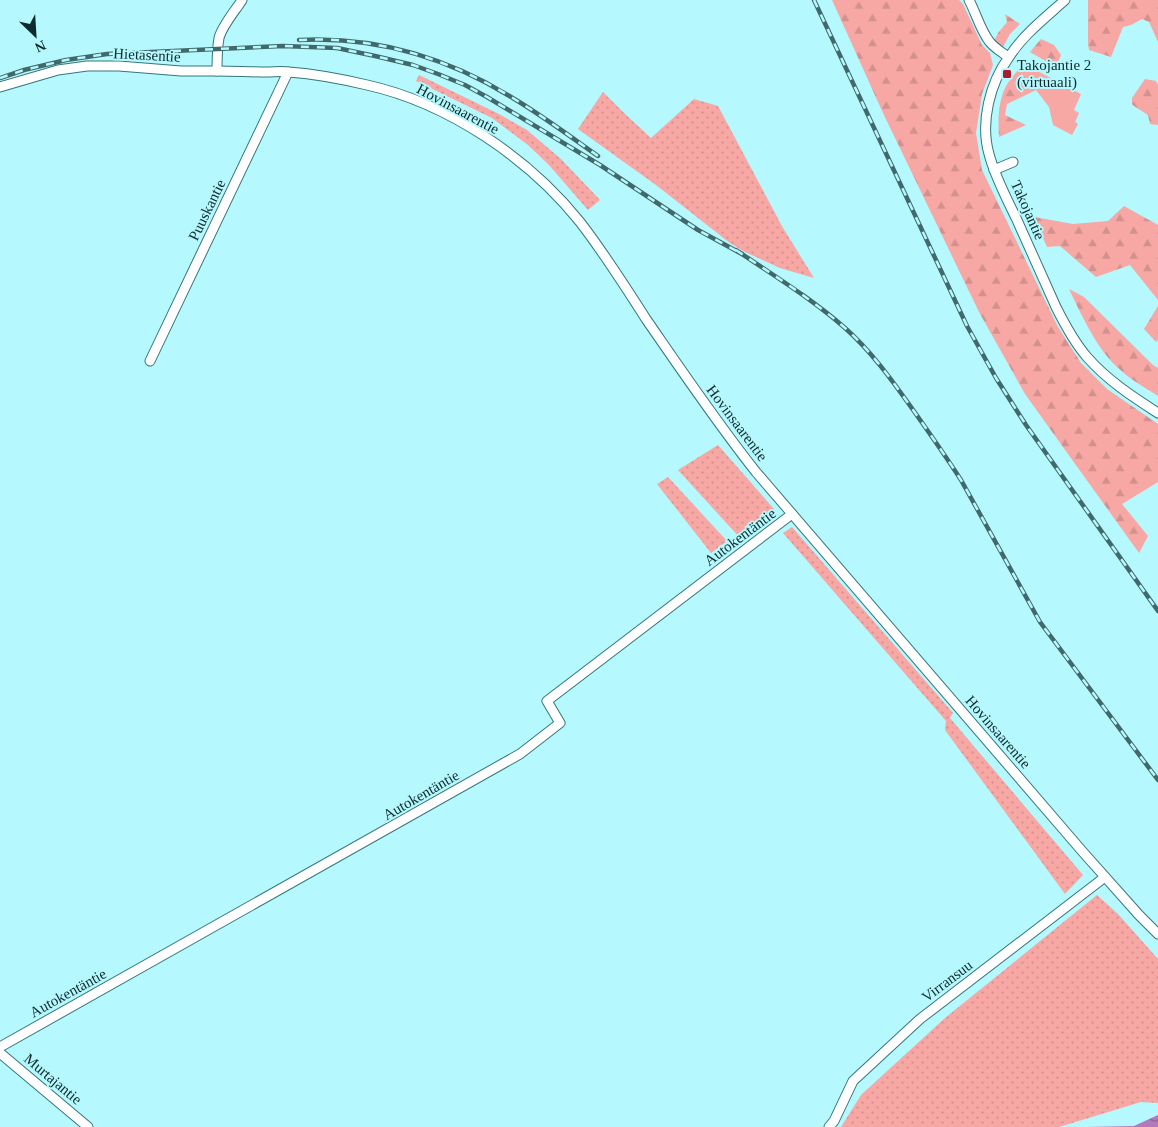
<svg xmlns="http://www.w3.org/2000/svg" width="1158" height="1127" font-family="Georgia,serif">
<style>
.grass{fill:url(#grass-dots)}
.forest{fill:url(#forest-firs)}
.park{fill:#f7a7a4}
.water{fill:url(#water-waves)}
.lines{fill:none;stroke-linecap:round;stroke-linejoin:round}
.street-casing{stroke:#34767b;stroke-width:11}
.street{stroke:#fff;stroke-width:9}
.rail-casing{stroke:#41696c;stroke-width:4.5}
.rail{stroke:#b5f8fd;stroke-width:2.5;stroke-dasharray:8;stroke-linecap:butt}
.poi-dot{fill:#ae1a2d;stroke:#b5f8fd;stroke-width:2}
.labels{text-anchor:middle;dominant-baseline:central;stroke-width:4;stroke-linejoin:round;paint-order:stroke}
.street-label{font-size:15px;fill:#0e2a2c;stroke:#b5f8fd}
.poi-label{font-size:15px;fill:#0e2a2c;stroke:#b5f8fd;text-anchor:start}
</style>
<defs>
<pattern id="grass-dots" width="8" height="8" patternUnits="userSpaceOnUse" patternTransform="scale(1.25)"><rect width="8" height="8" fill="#f7a7a4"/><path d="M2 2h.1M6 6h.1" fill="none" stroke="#d3908d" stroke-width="1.8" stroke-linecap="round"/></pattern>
<pattern id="forest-firs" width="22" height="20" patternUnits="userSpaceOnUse" patternTransform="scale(1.25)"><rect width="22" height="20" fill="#f7a7a4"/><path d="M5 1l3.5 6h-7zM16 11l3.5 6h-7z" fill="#d3908d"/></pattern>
<pattern id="water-waves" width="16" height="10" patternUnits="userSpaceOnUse" patternTransform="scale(1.25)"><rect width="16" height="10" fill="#b379bc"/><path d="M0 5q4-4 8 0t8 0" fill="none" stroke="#906399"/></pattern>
</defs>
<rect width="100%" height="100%" fill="#b5f8fd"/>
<g class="grass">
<path d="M419,75L499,114L527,130L561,159L600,200L588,210L549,165L528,145L492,118L416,81Z"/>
<path d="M603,92L623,112L651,138L694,99L718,106L783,228L814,278L780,268L743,251L730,243L656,185L578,129Z"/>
<path d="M718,445L774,509L741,539L678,470Z"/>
<path d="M668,477L727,541L711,553L657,484Z"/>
<path d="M792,527L953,713L950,718L1083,875L1065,894L945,730L946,721L783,533Z"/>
<path d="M1097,895L1118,914L1158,959V1103L1141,1102L1059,1127H841L861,1095L945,1018Z"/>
</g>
<g class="forest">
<path d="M832,0H959L963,4L982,45L990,53L993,65L982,94L976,133L982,170L1058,327L1081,363L1107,389L1158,424V482L1122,504L1148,536L1139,553L1025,394L979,312L883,113Z"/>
<path d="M1088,0H1158V42L1149,22L1142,19L1131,25L1123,27L1111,57L1089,50L1088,43Z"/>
<path d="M1005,14L1020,24L1010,34L1003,47L994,41L998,33L1007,22Z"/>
<path d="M1041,39L1054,45L1061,55L1056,67L1030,52Z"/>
<path d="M1023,63L1045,75L1036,90L1007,104L1005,115L1026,125L999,137C998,120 998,102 1006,86C1011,78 1018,71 1023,63Z"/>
<path d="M1145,79L1156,81L1158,85V125L1150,124L1148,115L1134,106L1132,104V98Z"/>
<path d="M1124,206L1158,225V300L1130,265L1096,277L1060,246L1047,247L1034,217L1073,224L1108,221Z"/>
<path d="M1069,289L1084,297L1153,365L1158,368V396C1144,387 1128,378 1116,366C1096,347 1081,314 1069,289Z"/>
<path d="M1158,306V340L1156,342L1144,329Z"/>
</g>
<path class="park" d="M1045,75L1081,94L1074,110L1079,113L1075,122L1078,124L1072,135L1053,125L1049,107L1036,90Z"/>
<path class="water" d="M1158,1115V1127H1086L1134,1126Z"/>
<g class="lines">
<defs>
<g id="street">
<path d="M969,0C976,13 980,29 989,41C994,48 1002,52 1008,57"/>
<path d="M1065,0C1045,18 1023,35 1009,57C990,83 980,122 989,154C995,177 1007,199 1017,220C1030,249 1043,278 1056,307C1065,325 1074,342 1087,357C1107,380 1133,397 1158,413"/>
<path d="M217,71C234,71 250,72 266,72C274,72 282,71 289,72C315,74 342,79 367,85C448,103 529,158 580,222C604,253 625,286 646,319C682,371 717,423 756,472L1082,851L1139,915L1158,934"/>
<path d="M0,87L58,70L87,66H119L181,71H217C217,60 217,49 219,38C222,26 235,11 242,0"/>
<path d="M994,170L1013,162"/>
<path d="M150,361L288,72"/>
<path d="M0,1047L520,754L560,723L547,701L792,514"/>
<path d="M0,1053L88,1127"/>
<path d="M829,1127L834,1121L853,1081L920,1019L1105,877"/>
</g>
</defs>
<use href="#street" class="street-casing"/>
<use href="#street" class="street"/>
<defs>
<g id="rail">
<path d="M814,0L967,326L996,378L1026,425L1158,611"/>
<path d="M299,40C377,36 451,59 516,100C544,117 571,137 598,156"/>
<path d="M0,78L24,70L66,60L107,54L283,46L337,48L375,56L413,65L438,74L465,85L487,97L600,165L698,230L742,254"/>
<path d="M736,250C773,275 812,299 845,328C871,351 891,379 911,407C928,431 945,455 961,480L1040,622L1158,780"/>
</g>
</defs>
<use href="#rail" class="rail-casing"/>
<use href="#rail" class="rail"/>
</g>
<rect class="poi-dot" x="1002" y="69" width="10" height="10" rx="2.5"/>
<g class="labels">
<g class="street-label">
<text transform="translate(147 55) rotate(3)">Hietasentie</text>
<text transform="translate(458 109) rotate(28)">Hovinsaarentie</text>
<text transform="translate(207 210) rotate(-64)">Puuskantie</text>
<text transform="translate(1028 210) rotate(66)">Takojantie</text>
<text transform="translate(737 423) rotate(53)">Hovinsaarentie</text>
<text transform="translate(740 537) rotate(-37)">Autokentäntie</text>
<text transform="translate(998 732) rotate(49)">Hovinsaarentie</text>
<text transform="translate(421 795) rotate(-30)">Autokentäntie</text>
<text transform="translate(947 981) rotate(-37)">Virransuu</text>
<text transform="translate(68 993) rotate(-29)">Autokentäntie</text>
<text transform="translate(53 1079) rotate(40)">Murtajantie</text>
</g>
<g class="poi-label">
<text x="1017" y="65">Takojantie 2<tspan x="1017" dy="17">(virtuaali)</tspan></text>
</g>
</g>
<g transform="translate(35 35) rotate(155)" stroke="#b5f8fd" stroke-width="4" paint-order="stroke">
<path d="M0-4L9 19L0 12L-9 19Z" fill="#0e2a2c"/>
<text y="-8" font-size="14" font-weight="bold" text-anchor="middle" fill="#0e2a2c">N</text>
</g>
</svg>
